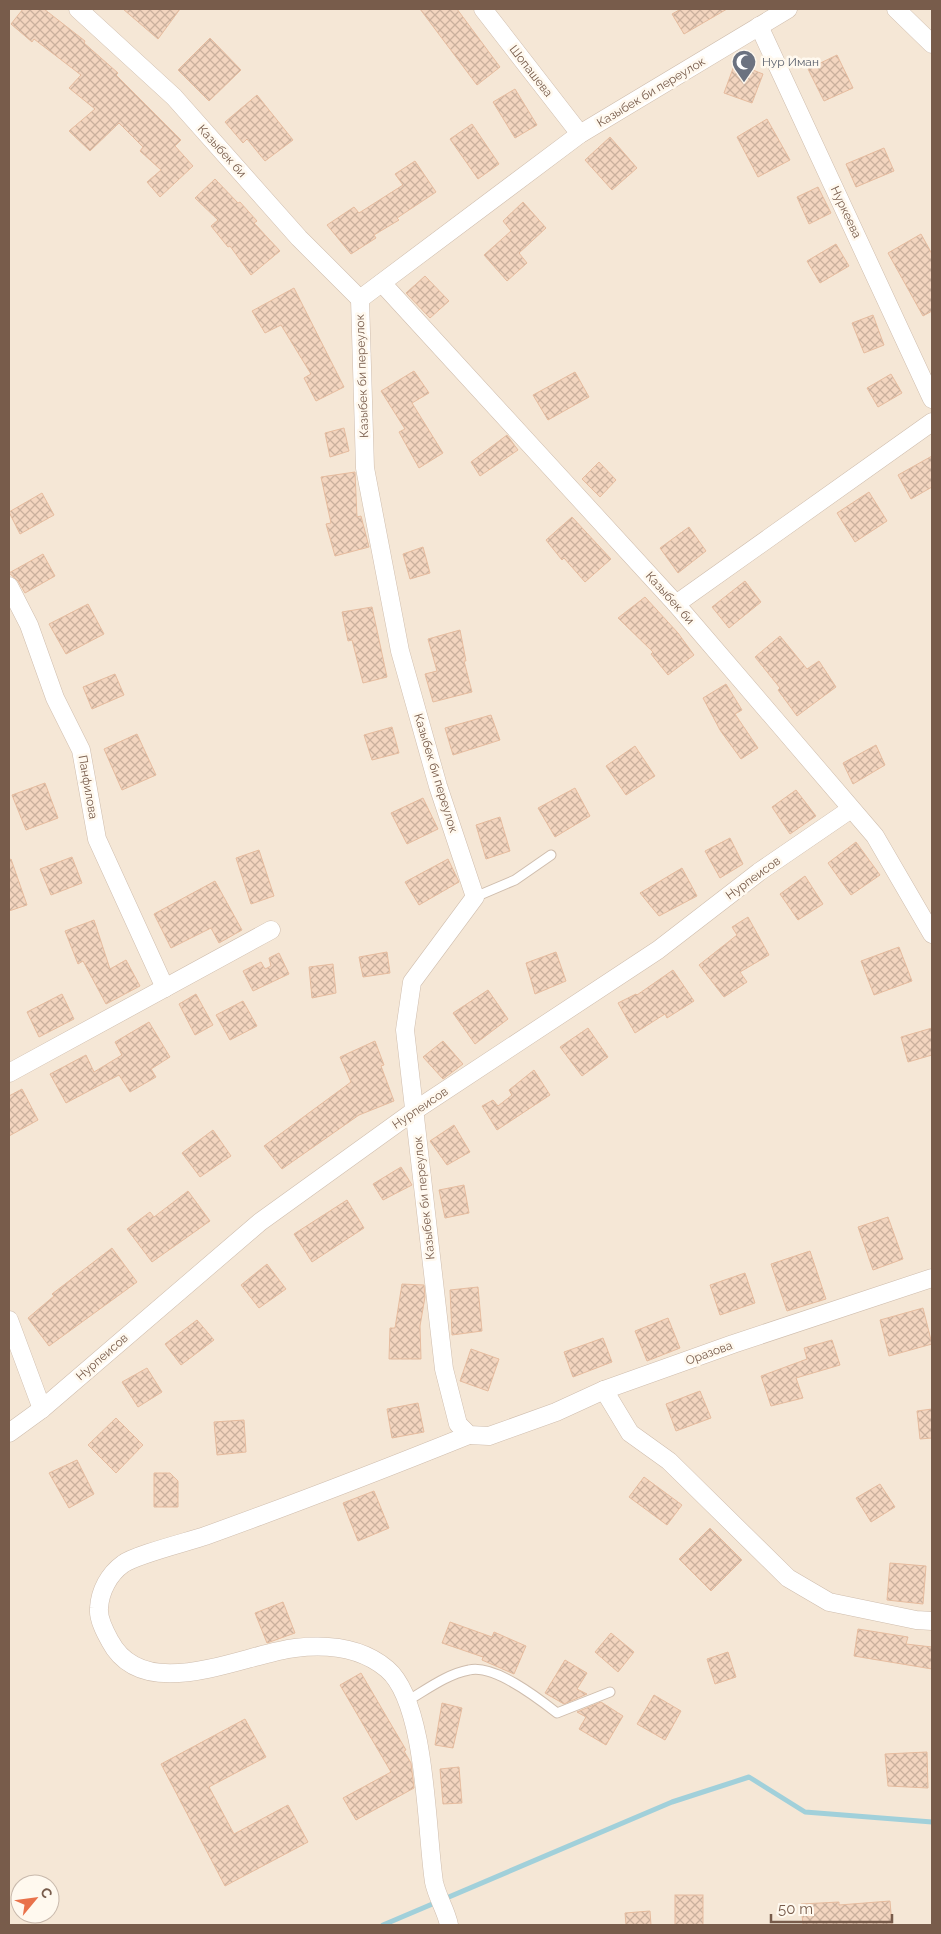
<svg xmlns="http://www.w3.org/2000/svg" width="941" height="1934" font-family="Raleway,sans-serif">
<style>
.residential{fill:#f5e7d6;fill-rule:evenodd}
.lines{fill:none;stroke-linecap:round;stroke-linejoin:round}
.stream{stroke:#a1d0da;stroke-width:5}
.building{fill:url(#building-cross-hatch);stroke:#e6bc9f}
.service-casing{stroke:#cfbdad;stroke-width:11}
.minor-casing{stroke:#cfbdad;stroke-width:19}
.service{stroke:#fff;stroke-width:9}
.minor{stroke:#fff;stroke-width:18}
.labels{text-anchor:middle;dominant-baseline:central;stroke-width:5;stroke-linejoin:round;paint-order:stroke}
.worship-label{font-size:12px;fill:#5b616d;stroke:#fff9ef;text-anchor:start}
.street-label{font-size:12px;fill:#785c4b;stroke:#fff9ef}
</style>
<defs>
<pattern id="building-cross-hatch" width="8" height="8" patternUnits="userSpaceOnUse" patternTransform="scale(1.25)"><rect width="8" height="8" fill="#f3d5bf"/><path d="M0 0l8 8M0 8l8-8" fill="none" stroke="#cab09d"/></pattern>
</defs>
<rect width="100%" height="100%" fill="#fdf5e8"/>
<path class="residential" d="M9,9H932V1925H9ZM20,1884H50V1914H20Z"/>
<g class="lines">
<path class="stream" d="M383,1925L672,1802L749,1777L805,1812L932,1822"/>
</g>
<g class="building">
<path d="M23,9H44L85,41L84,43L118,73L116,75L181,140L175,146L193,166L160,197L147,182L161,170L140,151L143,147L119,123L90,151L69,131L95,109L69,88L81,75L34,39L32,42L11,24Z"/>
<path d="M123,9H180L158,39Z"/>
<path d="M420,9H457L500,67L477,85Z"/>
<path d="M681,9H727L684,34L672,14Z"/>
<path d="M210,38L241,70L209,101L178,70Z"/>
<path d="M837,55L853,88L824,101L808,69Z"/>
<path d="M735,63L763,74L752,103L724,93Z"/>
<path d="M515,89L537,125L515,138L493,102Z"/>
<path d="M257,95L293,140L265,161L247,139L243,143L225,122Z"/>
<path d="M767,119L790,160L758,177L737,137Z"/>
<path d="M472,124L499,164L478,179L450,139Z"/>
<path d="M610,137L637,168L612,190L585,160Z"/>
<path d="M884,148L894,171L856,187L846,164Z"/>
<path d="M415,161L436,192L397,218L399,220L374,235L376,238L351,254L327,225L354,207L359,213L403,185L395,174Z"/>
<path d="M215,179L238,203L240,202L257,221L254,223L280,251L251,275L230,246L228,247L211,226L218,220L195,198Z"/>
<path d="M818,187L831,213L809,224L797,197Z"/>
<path d="M523,202L546,228L519,253L527,263L507,281L484,255L511,231L503,221Z"/>
<path d="M921,234L932,254V311L923,316L888,253Z"/>
<path d="M836,244L849,266L820,283L807,261Z"/>
<path d="M425,276L449,301L430,318L406,293Z"/>
<path d="M294,288L344,387L316,401L304,378L311,374L281,325L265,333L252,311Z"/>
<path d="M873,315L884,345L864,353L852,323Z"/>
<path d="M414,371L429,393L412,403L443,453L419,468L399,432L405,429L381,391Z"/>
<path d="M575,372L589,397L548,420L533,395Z"/>
<path d="M891,374L902,393L878,407L867,388Z"/>
<path d="M344,428L349,451L330,457L325,433Z"/>
<path d="M507,435L518,450L480,476L471,462Z"/>
<path d="M932,456V487L911,499L898,475Z"/>
<path d="M599,462L616,480L600,497L582,479Z"/>
<path d="M355,472L357,517L361,516L369,547L335,556L326,524L331,523L321,477Z"/>
<path d="M869,492L887,521L855,542L837,513Z"/>
<path d="M42,493L54,515L20,534L9,512Z"/>
<path d="M572,517L611,559L585,582L564,558L562,560L546,540Z"/>
<path d="M689,527L706,551L678,573L660,548Z"/>
<path d="M423,547L430,573L410,579L403,554Z"/>
<path d="M43,554L55,576L25,593L18,581L9,573Z"/>
<path d="M745,581L761,602L729,628L712,607Z"/>
<path d="M645,597L678,633L694,655L668,675L651,654L653,652L618,618Z"/>
<path d="M88,604L104,634L66,654L49,624Z"/>
<path d="M372,607L387,677L363,683L352,640L348,641L342,612Z"/>
<path d="M460,630L466,661H464L472,692L433,702L425,674L437,671L428,639Z"/>
<path d="M780,636L807,669L819,661L836,687L797,716L778,690L780,688L755,657Z"/>
<path d="M115,674L124,695L92,709L83,687Z"/>
<path d="M726,684L742,710L735,714L758,748L741,759L720,730L703,698Z"/>
<path d="M491,715L500,740L453,755L445,728Z"/>
<path d="M392,727L399,753L372,760L364,735Z"/>
<path d="M137,734L156,775L122,790L104,749Z"/>
<path d="M876,745L885,765L853,784L843,763Z"/>
<path d="M635,746L655,776L626,795L606,766Z"/>
<path d="M45,783L58,818L26,830L12,795Z"/>
<path d="M575,788L590,816L555,837L538,808Z"/>
<path d="M796,790L816,816L790,834L772,807Z"/>
<path d="M423,798L438,829L407,844L391,813Z"/>
<path d="M500,817L510,851L486,859L476,825Z"/>
<path d="M730,838L743,864L720,878L705,851Z"/>
<path d="M856,842L880,875L851,895L828,863Z"/>
<path d="M259,850L274,896L251,904L236,858Z"/>
<path d="M72,857L82,883L51,895L40,869Z"/>
<path d="M11,859L27,905L9,911V860Z"/>
<path d="M448,859L459,882L419,905L405,882Z"/>
<path d="M682,868L697,896L659,916L640,893Z"/>
<path d="M805,876L823,904L798,920L780,894Z"/>
<path d="M215,881L242,930L219,943L211,928L171,948L154,914Z"/>
<path d="M748,917L769,955L740,972L747,982L724,997L699,965L737,935L732,927Z"/>
<path d="M94,920L110,969L126,960L140,986L106,1004L83,961L78,964L65,931Z"/>
<path d="M899,947L912,981L874,995L861,961Z"/>
<path d="M387,952L390,973L363,977L359,957Z"/>
<path d="M556,952L566,981L535,994L526,963Z"/>
<path d="M279,953L289,974L253,991L243,971L261,962L265,969L271,966L269,958Z"/>
<path d="M333,964L336,993L312,998L309,967Z"/>
<path d="M673,970L694,1001L667,1018L665,1014L635,1033L618,1003L636,994L637,995Z"/>
<path d="M488,990L508,1019L475,1044L453,1013Z"/>
<path d="M62,994L74,1019L39,1037L27,1012Z"/>
<path d="M196,994L213,1025L195,1035L179,1004Z"/>
<path d="M243,1001L257,1026L230,1040L216,1015Z"/>
<path d="M149,1022L170,1057L151,1069L156,1077L130,1092L119,1075L66,1103L50,1074L86,1055L94,1072L122,1055L115,1042Z"/>
<path d="M588,1028L608,1057L582,1076L560,1047Z"/>
<path d="M932,1028V1055L908,1062L901,1037Z"/>
<path d="M375,1041L384,1065L381,1066L394,1101L359,1115L282,1169L264,1146L351,1082L340,1057Z"/>
<path d="M443,1041L463,1064L443,1079L423,1057Z"/>
<path d="M534,1070L550,1095L497,1130L482,1106L493,1100L498,1106L512,1095L509,1090Z"/>
<path d="M22,1089L38,1120L9,1136V1096Z"/>
<path d="M454,1125L470,1152L447,1165L430,1141Z"/>
<path d="M213,1130L231,1156L200,1177L182,1153Z"/>
<path d="M401,1167L412,1185L383,1200L373,1184Z"/>
<path d="M464,1185L469,1213L445,1218L439,1190Z"/>
<path d="M188,1191L210,1221L152,1262L127,1229L150,1212L154,1217Z"/>
<path d="M347,1200L364,1228L312,1262L294,1234Z"/>
<path d="M888,1217L903,1259L873,1270L858,1227Z"/>
<path d="M112,1248L137,1282L49,1346L28,1318L54,1296L52,1294Z"/>
<path d="M810,1251L826,1299L787,1311L771,1264Z"/>
<path d="M267,1264L286,1289L259,1308L241,1285Z"/>
<path d="M745,1273L755,1303L720,1315L710,1285Z"/>
<path d="M402,1284L424,1285L425,1297L420,1326L421,1359H389L390,1328H395Z"/>
<path d="M478,1287L482,1331L452,1335L450,1290Z"/>
<path d="M923,1308L932,1344L889,1356L880,1320Z"/>
<path d="M668,1318L680,1348L647,1361L635,1331Z"/>
<path d="M197,1320L214,1340L181,1365L165,1344Z"/>
<path d="M603,1338L612,1362L573,1377L564,1352Z"/>
<path d="M832,1340L840,1365L796,1378L803,1398L771,1406L761,1376L807,1359L804,1348Z"/>
<path d="M471,1349L499,1359L488,1391L460,1381Z"/>
<path d="M147,1368L162,1392L138,1407L122,1382Z"/>
<path d="M700,1391L711,1418L676,1431L666,1404Z"/>
<path d="M418,1403L424,1432L392,1438L387,1409Z"/>
<path d="M932,1409V1438L920,1439L917,1411Z"/>
<path d="M116,1418L143,1445L116,1473L88,1445Z"/>
<path d="M244,1420L246,1452L217,1455L214,1422Z"/>
<path d="M77,1460L94,1494L69,1508L49,1473Z"/>
<path d="M154,1473H170L178,1481V1507H154Z"/>
<path d="M644,1477L682,1505L667,1525L629,1497Z"/>
<path d="M880,1484L895,1507L871,1522L856,1498Z"/>
<path d="M374,1491L389,1528L358,1541L343,1503Z"/>
<path d="M710,1528L742,1560L711,1591L679,1559Z"/>
<path d="M890,1563L926,1566L923,1604L887,1600Z"/>
<path d="M283,1602L295,1633L267,1643L255,1613Z"/>
<path d="M450,1622L492,1637L494,1632L526,1646L514,1674L482,1660L483,1657L442,1643Z"/>
<path d="M858,1629L908,1637L906,1644L932,1647V1669L854,1656Z"/>
<path d="M611,1633L634,1652L618,1672L595,1652Z"/>
<path d="M728,1652L736,1677L715,1684L707,1659Z"/>
<path d="M565,1660L587,1673L577,1689L587,1694L564,1704L545,1693Z"/>
<path d="M361,1673L406,1750L404,1751L411,1763L414,1788L356,1820L343,1798L391,1772L340,1685Z"/>
<path d="M654,1695L681,1711L665,1740L637,1724Z"/>
<path d="M601,1702L623,1716L606,1745L579,1729L586,1717L577,1712Z"/>
<path d="M442,1703L462,1708L453,1748L435,1745Z"/>
<path d="M245,1719L266,1757L209,1787L234,1834L288,1805L308,1842L225,1886L161,1764Z"/>
<path d="M927,1752L928,1788L888,1786L885,1754Z"/>
<path d="M459,1767L462,1803L443,1804L440,1769Z"/>
<rect x="675" y="1895" width="28" height="30"/>
<path d="M890,1901L892,1925H803L801,1904L839,1902V1905Z"/>
<path d="M650,1911L651,1925H626L625,1913Z"/>
</g>
<g class="lines">
<defs>
<g id="service">
<path d="M475,897L515,880L551,855"/>
<path d="M407,1701C426,1690 447,1674 469,1670C494,1664 538,1698 557,1713L610,1692"/>
</g>
<g id="minor">
<path d="M78,9L174,97L299,238L360,299"/>
<path d="M483,9L580,134"/>
<path d="M788,9L580,134L360,299L365,468L400,651L438,786L475,897L412,982L405,1030L444,1369L458,1424L469,1435L489,1436L556,1412L604,1390L733,1344L932,1278"/>
<path d="M896,9L932,44"/>
<path d="M759,26L932,399"/>
<path d="M382,283L676,604L875,836L932,934"/>
<path d="M9,586L29,625L55,698L81,750L97,839L165,988"/>
<path d="M676,604L932,422"/>
<path d="M9,1073L271,930"/>
<path d="M9,1320L42,1409"/>
<path d="M604,1390L630,1433L669,1461L788,1578L829,1602L916,1620L932,1621"/>
<path d="M9,1433L42,1409L260,1222L414,1111L658,950L759,872L851,809"/>
<path d="M449,1925C446,1910 437,1897 434,1882C426,1831 427,1703 387,1669C362,1648 328,1644 295,1648C243,1654 144,1706 110,1641C105,1632 98,1619 99,1608C100,1591 109,1574 123,1564C135,1555 187,1542 205,1536C294,1504 382,1470 469,1435"/>
</g>
</defs>
<use href="#service" class="service-casing"/>
<use href="#minor" class="minor-casing"/>
<use href="#service" class="service"/>
<use href="#minor" class="minor"/>
</g>
<defs>
<symbol id="mosque-pin" viewBox="-11 -11 22 30"><path d="M0 17L-7.5 6A9.5 9.5 0 1 1 7.5 6Z" fill="#6b7280" stroke="#fff9ef"/><path d="M3.5-4.9A6 6 0 1 0 3.5 4.9A5 5 0 1 1 3.5-4.9Z" fill="#fff"/></symbol>
</defs>
<g fill-rule="evenodd">
<use href="#mosque-pin" x="730" y="48" width="28" height="38"/>
</g>
<g class="labels">
<g class="worship-label">
<text x="762" y="62">Нур Иман</text>
</g>
<g class="street-label">
<text transform="translate(531 71) rotate(52)">Шопашева</text>
<text transform="translate(651 92) rotate(-31)">Казыбек би переулок</text>
<text transform="translate(222 151) rotate(48)">Казыбек би</text>
<text transform="translate(846 212) rotate(65)">Нуркеева</text>
<text transform="translate(362 376) rotate(-92)">Казыбек би переулок</text>
<text transform="translate(670 598) rotate(48)">Казыбек би</text>
<text transform="translate(436 773) rotate(73)">Казыбек би переулок</text>
<text transform="translate(88 787) rotate(80)">Панфилова</text>
<text transform="translate(753 878) rotate(-36)">Нурпеисов</text>
<text transform="translate(420 1108) rotate(-34)">Нурпеисов</text>
<text transform="translate(424 1198) rotate(-96)">Казыбек би переулок</text>
<text transform="translate(709 1353) rotate(-20)">Оразова</text>
<text transform="translate(102 1357) rotate(-41)">Нурпеисов</text>
</g>
</g>
<rect width="941" height="1934" fill="none" stroke="#785c4b" stroke-width="20"/>
<g transform="translate(35 1899) rotate(61)"><circle r="24" fill="#fff9ef" stroke="#c9baad"/>
<path d="M0-4L9 19L0 12L-9 19Z" fill="#e9724b"/>
<text y="-8" font-size="14" font-weight="bold" text-anchor="middle" fill="#785c4b">С</text>
</g>
<path d="M771 1914v8h121v-8" fill="none" stroke="#785c4b" stroke-width="2.5"/>
<text x="778" y="1914" font-size="15" fill="#785c4b" stroke="#fff9ef" stroke-width="4" paint-order="stroke">50 m</text>
</svg>
